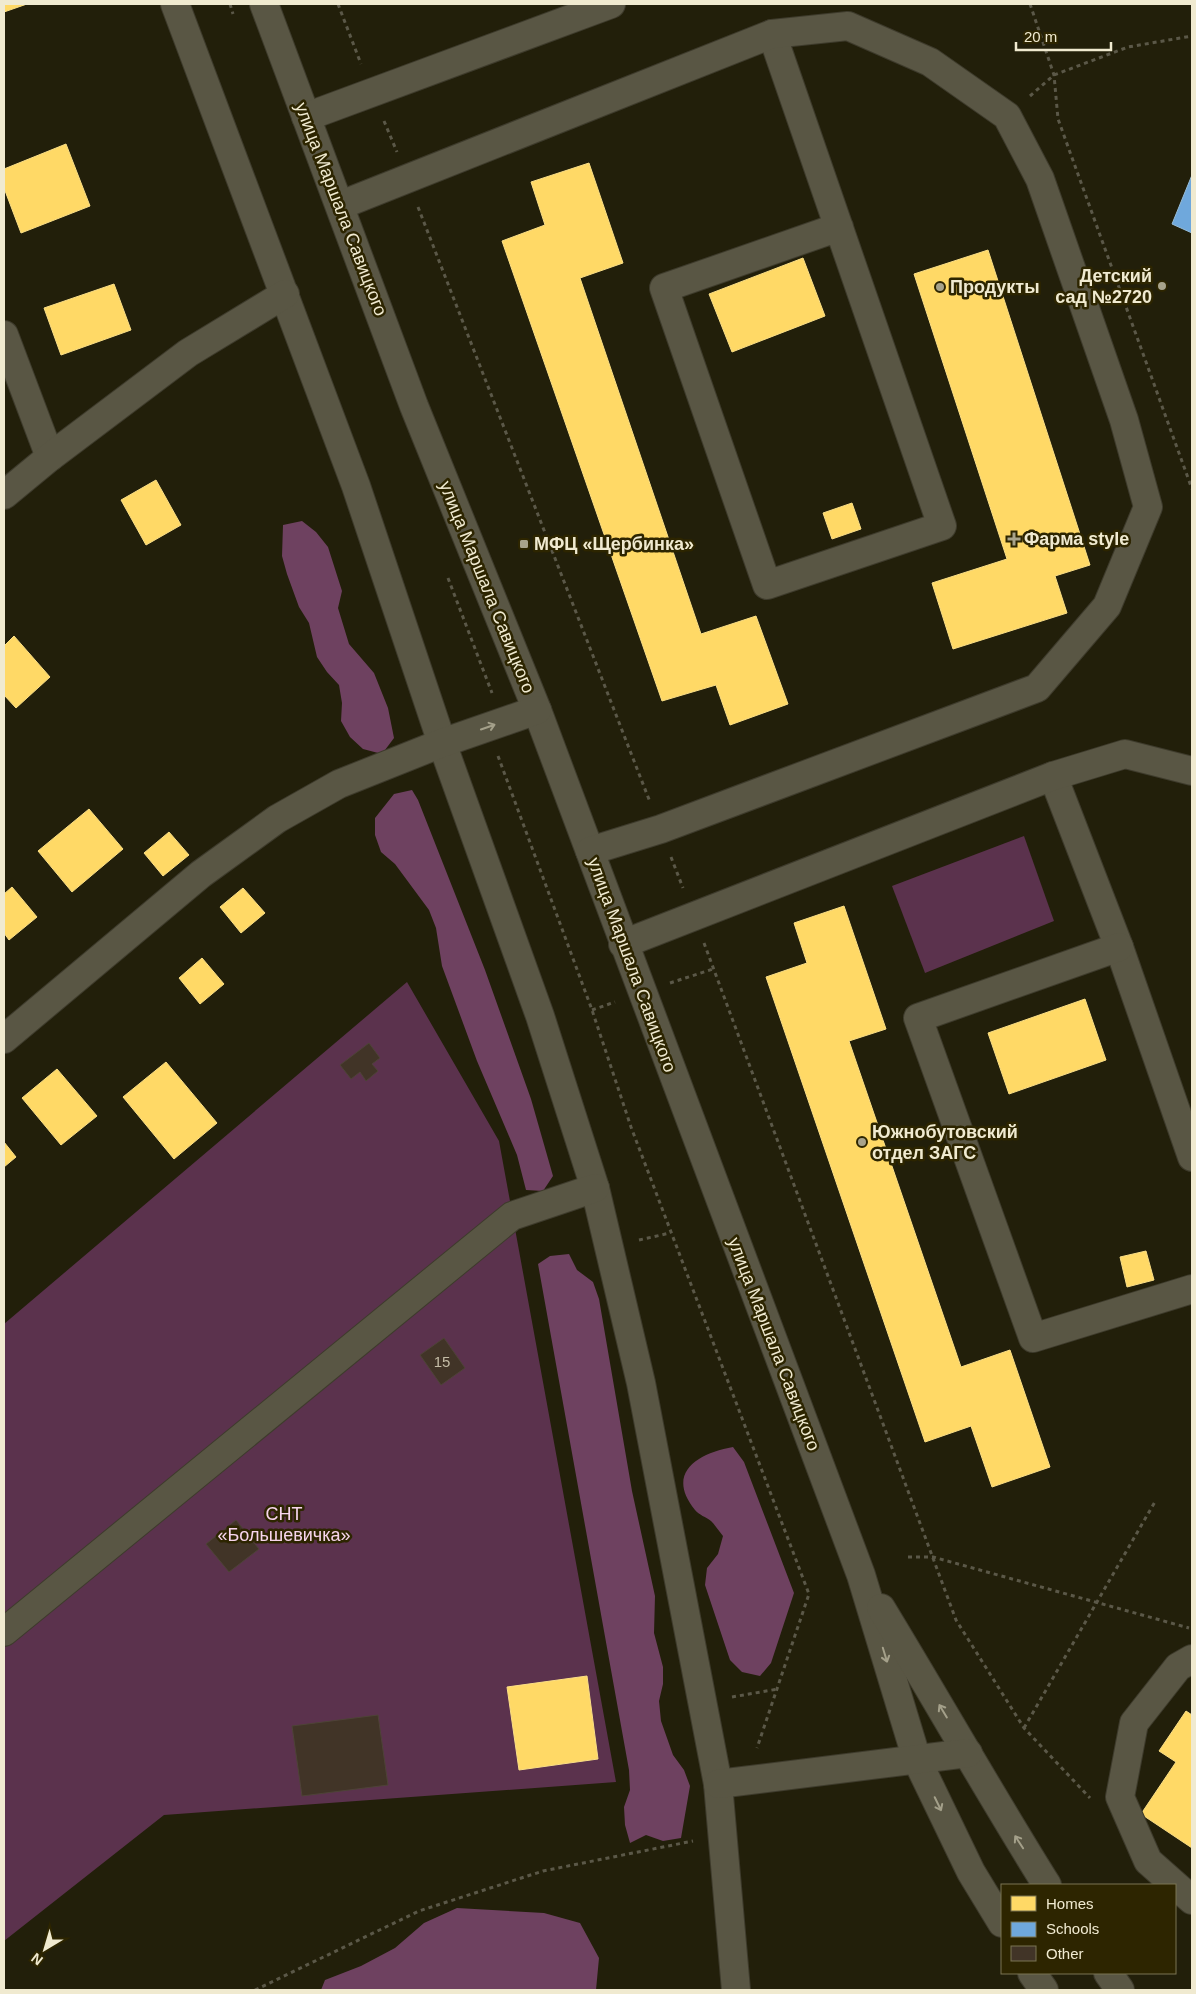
<svg xmlns="http://www.w3.org/2000/svg" width="1196" height="1994" font-family="Arial,sans-serif">
<style>
.green{fill:#5b324d}
.forest{fill:#6e4160}
.homes{fill:#ffd966;stroke:#fade86}
.schools{fill:#6fa8dc;stroke:#96bcd8}
.building{fill:#413427;stroke:#4e4337}
.lines{fill:none;stroke-linecap:round;stroke-linejoin:round}
.minor-casing{stroke:#3e3b2c;stroke-width:30}
.path{stroke:#5b5848;stroke-width:3;stroke-dasharray:4 4;stroke-linecap:butt}
.minor{stroke:#595644;stroke-width:28}
.oneway{stroke:#a4a08a}
.poi-dot{fill:#a8a38b;stroke:#2d2500;stroke-width:2}
.labels{text-anchor:middle;dominant-baseline:central;stroke-width:5;stroke-linejoin:round;paint-order:stroke}
.number-label{font-size:15px;fill:#c4bca6}
.street-label{font-size:18px;fill:#f0ead0;stroke:#2d2500}
.poi-label{font-size:18px;font-weight:bold;fill:#f0ead0;stroke:#2d2500;text-anchor:start}
.park-label{font-size:18px;fill:#f7d5ec;stroke:#2d2500}
</style>
<rect width="100%" height="100%" fill="#221f0a"/>
<g class="green">
<path d="M1024,836L1054,921L925,973L892,886Z"/>
<path d="M407,982L499,1141L616,1782L164,1815L4,1941V1324Z"/>
</g>
<g class="forest">
<path d="M302,521L316,532L328,547L342,591L338,608L349,644L374,673L388,708L394,738L382,754L363,749L350,737L341,721L342,703L339,685L327,672L317,657L309,623L299,607L287,574L282,556L283,525Z"/>
<path d="M412,790L418,800L485,970L531,1099L553,1176L543,1191L526,1190L517,1155L477,1061L442,966L436,928L429,910L395,864L381,852L375,835V818L394,794Z"/>
<path d="M569,1254L577,1270L593,1282L599,1299L632,1491L655,1596L654,1633L663,1667V1684L659,1701L661,1721L673,1755L684,1770L690,1786L681,1838L663,1841L646,1835L630,1843L625,1825L624,1807L630,1790L629,1770L538,1264L550,1256Z"/>
<path d="M733,1447L744,1462L794,1593L771,1663L760,1676L742,1672L730,1660L705,1585L707,1568L718,1554L723,1536C719,1531 715,1525 711,1521C706,1517 699,1515 695,1510C665,1473 698,1453 733,1447Z"/>
<path d="M457,1908L544,1913L580,1923L599,1958L596,1990H321L325,1980L361,1966L395,1948L424,1923Z"/>
</g>
<g class="homes">
<path d="M4,4H27L4,12Z"/>
<path d="M66,144L90,206L21,233L4,188V169Z"/>
<path d="M589,163L623,263L580,278L701,634L756,616L788,704L730,725L716,685L662,701L502,241L545,225L531,182Z"/>
<path d="M988,250L1090,565L1055,576L1067,613L953,649L932,583L1007,559L914,274Z"/>
<path d="M803,258L825,316L732,352L709,294Z"/>
<path d="M114,284L131,330L61,355L44,308Z"/>
<path d="M156,480L181,525L146,545L121,500Z"/>
<path d="M852,503L861,529L832,539L823,513Z"/>
<path d="M14,636L50,677L16,708L4,695V646Z"/>
<path d="M89,809L123,849L72,892L38,851Z"/>
<path d="M169,832L189,855L163,876L144,853Z"/>
<path d="M12,887L37,917L9,940L4,933V894Z"/>
<path d="M243,888L265,913L241,933L220,907Z"/>
<path d="M844,906L886,1029L849,1041L961,1367L1010,1350L1050,1467L992,1487L971,1426L925,1442L766,977L807,963L794,923Z"/>
<path d="M202,958L224,984L200,1004L179,978Z"/>
<path d="M1085,999L1106,1060L1009,1094L988,1033Z"/>
<path d="M166,1062L217,1123L174,1159L123,1097Z"/>
<path d="M57,1069L97,1116L61,1145L22,1098Z"/>
<path d="M4,1142L16,1157L4,1167Z"/>
<path d="M1146,1251L1154,1280L1127,1287L1120,1257Z"/>
<path d="M587,1676L598,1759L519,1770L507,1687Z"/>
<path d="M1186,1711L1192,1715V1848L1141,1814L1176,1762L1159,1751Z"/>
</g>
<path class="schools" d="M1192,175V233L1172,224Z"/>
<g class="building">
<path d="M369,1043L380,1058L372,1064L378,1071L366,1081L360,1072L351,1079L340,1065Z"/>
<path d="M444,1338L465,1368L441,1385L420,1355Z"/>
<path d="M236,1520L259,1549L229,1572L206,1544Z"/>
<path d="M378,1715L388,1785L302,1796L292,1726Z"/>
</g>
<g class="lines">
<defs>
<g id="minor">
<path d="M175,4L356,486L442,743L540,1016L595,1188L641,1383L718,1784L736,1990"/>
<path d="M264,4L414,406L537,710L861,1575L917,1760L971,1872L1002,1923"/>
<path d="M772,34L942,526L767,585L664,288L839,227"/>
<path d="M306,117L611,4"/>
<path d="M341,205L772,34L848,26L930,62L1007,116L1040,179L1124,420L1148,507L1107,606L1037,688L661,829L590,851"/>
<path d="M4,335L50,457"/>
<path d="M4,495L50,457L188,353L285,294"/>
<path d="M1053,776L1119,947L1192,1157"/>
<path d="M623,944L1053,776L1125,754L1192,771"/>
<path d="M1119,947L918,1018L1033,1338L1192,1289"/>
<path d="M4,1039L201,874L277,819L339,784L442,743L537,710"/>
<path d="M881,1608C937,1700 990,1794 1047,1885"/>
<path d="M4,1632L512,1216L595,1188"/>
<path d="M1192,1659L1178,1667L1134,1723L1120,1797L1148,1861L1192,1900"/>
<path d="M718,1784L968,1753"/>
<path d="M1032,1973L1044,1990"/>
<path d="M1108,1973L1120,1990"/>
</g>
</defs>
<use href="#minor" class="minor-casing"/>
<g class="path">
<path d="M230,4L233,14"/>
<path d="M338,4L361,64"/>
<path d="M1030,4L1054,75L1058,119L1192,489"/>
<path d="M1030,96L1054,75L1128,47L1192,36"/>
<path d="M384,121L397,152"/>
<path d="M418,207L650,802"/>
<path d="M448,578L492,693"/>
<path d="M498,756L592,1010L631,1127L809,1594L757,1748"/>
<path d="M671,857L683,888"/>
<path d="M704,943L956,1620L1024,1728L1090,1798"/>
<path d="M670,983L713,969"/>
<path d="M592,1010L615,1002"/>
<path d="M639,1240L670,1233"/>
<path d="M908,1557H933L1189,1628"/>
<path d="M732,1697L778,1689"/>
<path d="M1024,1728L1156,1500"/>
<path d="M255,1990L419,1911L543,1871L693,1841"/>
</g>
<use href="#minor" class="minor"/>
</g>
<defs><path id="oneway-shaft" d="M-6 0H5M1.5-3L5.5 0L1.5 3" fill="none" stroke-width="1.6" stroke-linecap="round" stroke-linejoin="round" transform="scale(1.25)"/></defs>
<g class="oneway">
<use href="#oneway-shaft" transform="translate(488 727) rotate(-19)"/>
<use href="#oneway-shaft" transform="translate(885 1655) rotate(73)"/>
<use href="#oneway-shaft" transform="translate(943 1711) rotate(-121)"/>
<use href="#oneway-shaft" transform="translate(938 1804) rotate(64)"/>
<use href="#oneway-shaft" transform="translate(1019 1842) rotate(-123)"/>
</g>
<g class="poi-dot">
<circle cx="1162" cy="286" r="5"/>
<circle cx="940" cy="287" r="5"/>
<path d="M1011.5 531.5h5v5h5v5h-5v5h-5v-5h-5v-5h5z"/>
<rect x="519" y="539" width="10" height="10" rx="2.5"/>
<circle cx="862" cy="1142" r="5"/>
</g>
<g class="labels">
<g class="number-label">
<text x="442" y="1361">15</text>
</g>
<g class="street-label">
<text transform="translate(341 209) rotate(69)">улица Маршала Савицкого</text>
<text transform="translate(487 587) rotate(68)">улица Маршала Савицкого</text>
<text transform="translate(632 965) rotate(70)">улица Маршала Савицкого</text>
<text transform="translate(774 1344) rotate(69)">улица Маршала Савицкого</text>
</g>
<g class="poi-label">
<text x="1152" y="276" text-anchor="end">Детский<tspan x="1152" dy="21">сад №2720</tspan></text>
<text x="950" y="287">Продукты</text>
<text x="1024" y="539">Фарма style</text>
<text x="534" y="544">МФЦ «Щербинка»</text>
<text x="872" y="1132">Южнобутовский<tspan x="872" dy="21">отдел ЗАГС</tspan></text>
</g>
<g class="park-label">
<text x="284" y="1514">СНТ<tspan x="284" dy="21">«Большевичка»</tspan></text>
</g>
</g>
<rect width="1196" height="1994" fill="none" stroke="#f0ead0" stroke-width="10"/>
<rect x="1001" y="1884" width="175" height="90" fill="#2d2500" stroke="#7b7453"/>
<rect x="1011" y="1896" width="25" height="15" fill="#ffd966" stroke="#7b7453"/>
<text x="1046" y="1909" font-size="15" fill="#f0ead0">Homes</text>
<rect x="1011" y="1922" width="25" height="15" fill="#6fa8dc" stroke="#7b7453"/>
<text x="1046" y="1934" font-size="15" fill="#f0ead0">Schools</text>
<rect x="1011" y="1946" width="25" height="15" fill="#413427" stroke="#7b7453"/>
<text x="1046" y="1959" font-size="15" fill="#f0ead0">Other</text>
<g transform="translate(45 1949) rotate(218)" stroke="#2d2500" stroke-width="4" paint-order="stroke">
<path d="M0-4L9 19L0 12L-9 19Z" fill="#f0ead0"/>
<text y="-8" font-size="14" font-weight="bold" text-anchor="middle" fill="#f0ead0">N</text>
</g>
<path d="M1016 42v8h95v-8" fill="none" stroke="#f0ead0" stroke-width="2.5"/>
<text x="1024" y="42" font-size="15" fill="#f0ead0" stroke="#2d2500" stroke-width="4" paint-order="stroke">20 m</text>
</svg>
